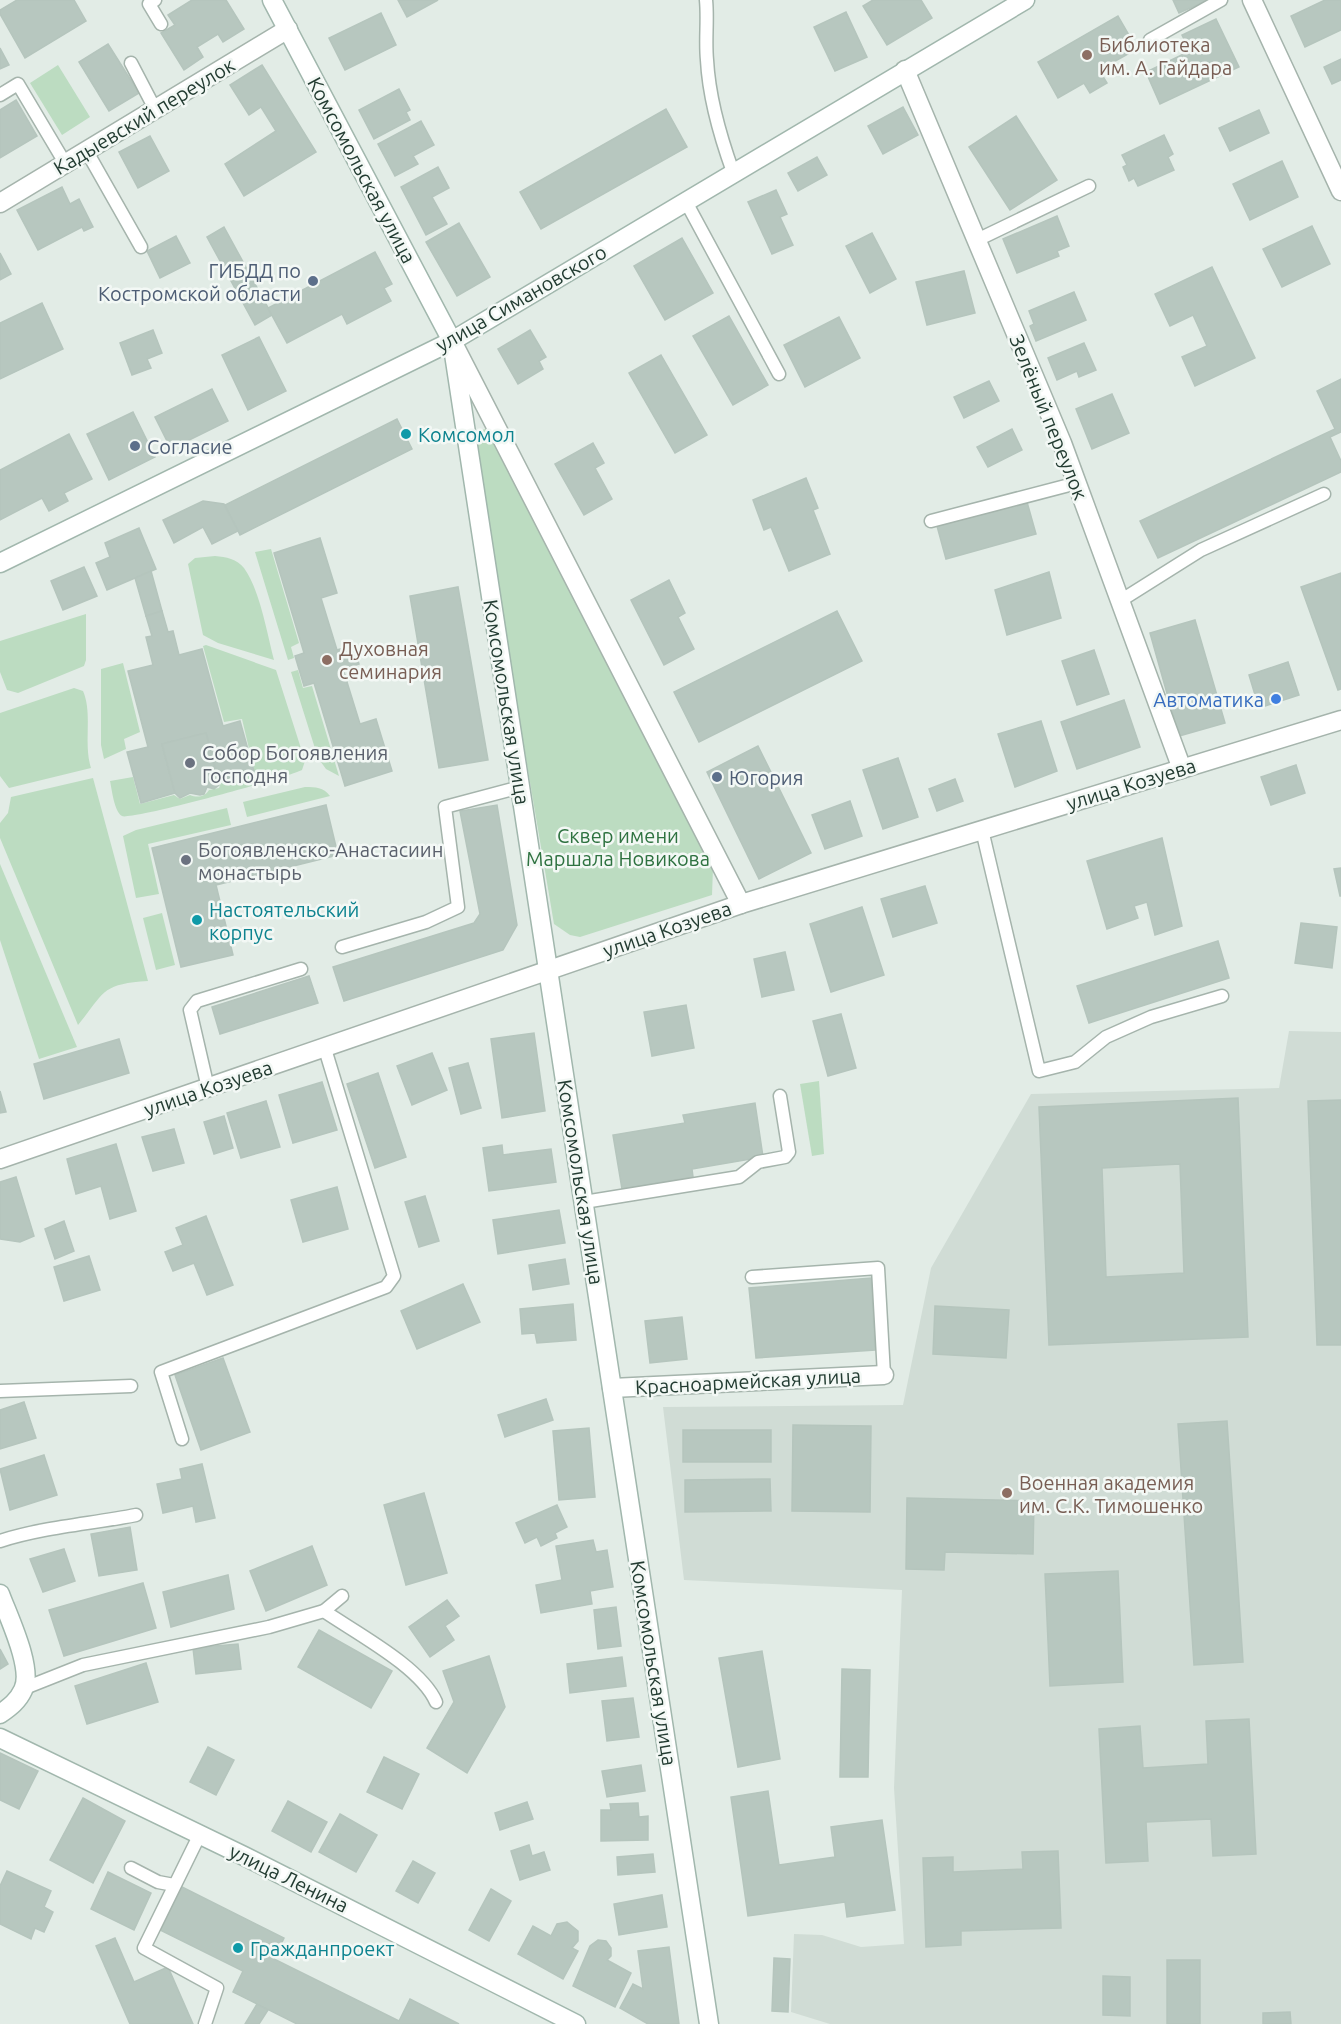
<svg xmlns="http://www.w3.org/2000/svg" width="1341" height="2024" font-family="Ubuntu,sans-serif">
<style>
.built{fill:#d0dcd5}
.green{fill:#bcdcc1}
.building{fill:#b7c7bf;stroke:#b5c5bd;stroke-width:1.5;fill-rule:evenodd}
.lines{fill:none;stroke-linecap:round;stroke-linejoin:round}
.lane-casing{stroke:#a5b4ac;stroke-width:15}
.street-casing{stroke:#a5b4ac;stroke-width:21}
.secondary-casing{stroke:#a1b7ad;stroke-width:21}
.lane{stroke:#fff;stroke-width:12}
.street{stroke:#fff;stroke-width:18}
.secondary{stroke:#fff;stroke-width:18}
.education-dot{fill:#8d6e63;stroke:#f3f8f5;stroke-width:2}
.service-dot{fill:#5c6f8a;stroke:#f3f8f5;stroke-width:2}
.culture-dot{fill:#0f9aa8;stroke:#f3f8f5;stroke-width:2}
.shop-dot{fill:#3f7fe0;stroke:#f3f8f5;stroke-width:2}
.worship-dot{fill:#6b7280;stroke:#f3f8f5;stroke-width:2}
.labels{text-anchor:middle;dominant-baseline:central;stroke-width:5;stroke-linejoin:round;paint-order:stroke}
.education-label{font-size:20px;fill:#785e54;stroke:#f3f8f5;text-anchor:start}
.street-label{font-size:20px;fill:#233c32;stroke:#f3f8f5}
.service-label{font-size:20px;fill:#4e5e75;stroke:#f3f8f5;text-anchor:start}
.culture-label{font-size:20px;fill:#0d838f;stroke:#f3f8f5;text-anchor:start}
.shop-label{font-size:20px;fill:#366cbe;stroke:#f3f8f5;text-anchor:end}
.worship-label{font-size:20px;fill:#5b616d;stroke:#f3f8f5;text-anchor:start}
.park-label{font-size:20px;fill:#2e7240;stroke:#f3f8f5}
</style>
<rect width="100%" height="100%" fill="#e2ece6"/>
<path class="built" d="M1289,1031L1341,1032V2024H830L791,2012L794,1934L822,1935L861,1947L904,1944L894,1788L902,1590L684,1580L663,1407L903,1405L931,1268L1031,1094L1279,1088Z"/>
<g class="green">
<path d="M58,65L90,117L62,135L30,83Z"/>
<path d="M489,428L713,868L712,895L580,937L570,935L554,924L471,433Z"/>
<path d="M271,549L299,643L291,647L294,658L288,660L255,552Z"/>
<path d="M215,556C226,557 237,559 244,568C260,590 267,634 274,660L218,643L203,635L188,564L195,558Z"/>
<path d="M86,614V660L84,666L18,693L7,690L0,672V641Z"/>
<path d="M206,645L276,670L305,761L302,770C286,778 130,821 122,816C114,811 112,790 110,781L133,777L140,804L174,795L180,799L190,795C197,798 205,797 209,790L219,788L221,783L255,774L242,719L224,722L203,646Z"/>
<path d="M123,663L140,732L124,739L126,749L104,759L101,745V669Z"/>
<path d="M298,670L303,688L312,686L339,776L326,769L318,758L291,672Z"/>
<path d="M74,688L83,691C93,714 83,743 91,768L9,788L0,776V713Z"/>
<path d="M93,778L148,981C101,984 105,992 78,1025L0,838V823L8,813L11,797Z"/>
<path d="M305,787C316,787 323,787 330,796L247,817L243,802Z"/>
<path d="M227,808L231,825L148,844L159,894L136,898L123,836L136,830Z"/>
<path d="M0,864L77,1047L39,1059L0,940Z"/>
<path d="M162,913L175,965L156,970L143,918Z"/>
<path d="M819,1081L824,1154L812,1156L800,1084Z"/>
</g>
<g class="building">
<path d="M17,0H74L86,21L25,58L0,14V10Z"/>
<path d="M192,0H226L244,29L223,42L218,34L197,47L203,57L184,70L161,33L175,25L168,15Z"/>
<path d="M398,0H438L407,17Z"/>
<path d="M873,0H921L932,18L887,45L863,6Z"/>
<path d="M1173,0H1208L1179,13Z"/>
<path d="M1325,0H1341V30L1305,47L1291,16Z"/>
<path d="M846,12L867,57L835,71L814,27Z"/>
<path d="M381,13L396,45L345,70L329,38Z"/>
<path d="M1118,16L1137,49L1099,70L1107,83L1090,93L1084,83L1058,98L1038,62Z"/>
<path d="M1216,19L1239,67L1160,104L1146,72L1190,51L1182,35Z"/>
<path d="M108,44L139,93L109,111L79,62Z"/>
<path d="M0,48L9,65L0,69Z"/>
<path d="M1341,59V80L1332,84L1324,67Z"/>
<path d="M262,65L316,152L244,196L225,164L276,131L261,107L249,115L230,85Z"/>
<path d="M399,89L410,110L406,112L410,120L374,139L359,110Z"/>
<path d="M16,100L37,136L0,158V110Z"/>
<path d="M903,107L918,135L883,154L868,126Z"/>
<path d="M666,109L687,147L541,229L520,192Z"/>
<path d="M1259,110L1269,133L1230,151L1219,128Z"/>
<path d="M1016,116L1057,180L1010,210L969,147Z"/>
<path d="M421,121L434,145L413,156L418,164L395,176L378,144Z"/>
<path d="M1164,135L1173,154L1168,157L1174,170L1138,186L1134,178L1129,181L1123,167L1127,165L1122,155Z"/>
<path d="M150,136L169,171L138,188L119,152Z"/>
<path d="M817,157L827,175L798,191L788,173Z"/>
<path d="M1282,161L1298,197L1250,220L1233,184Z"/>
<path d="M438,167L449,188L432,197L447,224L426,235L401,187Z"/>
<path d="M62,187L70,204L79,199L93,227L84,231L82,227L38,250L17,210Z"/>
<path d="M776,190L787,214L780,217L793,245L772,254L748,202Z"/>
<path d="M1057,216L1069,246L1057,251L1059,256L1017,273L1003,239Z"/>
<path d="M459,223L490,277L457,296L426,242Z"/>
<path d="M1312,226L1330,264L1282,287L1263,249Z"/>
<path d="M224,227L272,315L255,325L207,237Z"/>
<path d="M872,233L896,279L870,293L846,246Z"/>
<path d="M176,236L190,263L160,278L147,251Z"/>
<path d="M682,238L713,293L665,320L634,266Z"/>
<path d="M375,252L392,284L384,288L391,301L347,324L342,314L287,343L268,308Z"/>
<path d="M0,253L11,274L0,280Z"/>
<path d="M1212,267L1255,358L1195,386L1182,357L1207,346L1193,315L1170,326L1155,294Z"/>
<path d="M964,271L975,313L927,325L916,282Z"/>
<path d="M1074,292L1086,320L1036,341L1030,326L1034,324L1029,311Z"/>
<path d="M42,303L63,349L0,379V323Z"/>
<path d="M729,316L768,385L733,405L693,336Z"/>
<path d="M839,317L860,358L805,387L784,345Z"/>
<path d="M153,330L162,353L147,359L151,368L132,375L120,343Z"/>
<path d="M530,330L546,357L539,361L543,369L518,384L498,349Z"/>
<path d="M259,337L286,391L248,410L222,355Z"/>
<path d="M1084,343L1096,370L1079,377L1077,371L1057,380L1048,358Z"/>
<path d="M661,355L707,435L675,453L629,373Z"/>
<path d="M1341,379V432L1330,437L1341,461V472L1158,558L1140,521L1335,429L1317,391Z"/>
<path d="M989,381L999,401L964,418L954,397Z"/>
<path d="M212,389L228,421L171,449L155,417Z"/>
<path d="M1112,394L1129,433L1092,449L1076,409Z"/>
<path d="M133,412L155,457L109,480L87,434Z"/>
<path d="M397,419L412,449L240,535L225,505Z"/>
<path d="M1012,429L1022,450L988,467L977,447Z"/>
<path d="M69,434L92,479L64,493L68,501L49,511L42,498L0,520V470Z"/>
<path d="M593,443L604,463L595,468L612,499L584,515L555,464Z"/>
<path d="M806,478L818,508L813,510L830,554L789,571L771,527L764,530L753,500Z"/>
<path d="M203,501L224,504L238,531L212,544L203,527L174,543L163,520Z"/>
<path d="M1027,502L1036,534L946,559L937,526Z"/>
<path d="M139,528L156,569L107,590L96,563L110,557L105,543Z"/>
<path d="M320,538L337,593L321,598L337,650L353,645L359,664L343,669L360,724L376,719L392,771L345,786L314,683L304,686L295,656L304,653L274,553Z"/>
<path d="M84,567L97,596L63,610L51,581Z"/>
<path d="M151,571L162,611L146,616L135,578Z"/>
<path d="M1049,572L1061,618L1007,635L995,590Z"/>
<path d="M1341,573V689L1338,690L1301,587Z"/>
<path d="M669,580L685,613L678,617L694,649L664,665L631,600Z"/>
<path d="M458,587L488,760L439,768L410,596Z"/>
<path d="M162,611L168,632L173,631L179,655L202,649L223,726L240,721L254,771L219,781L206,733L162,744L175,793L141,803L127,752L148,747L128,671L153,665L146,637L152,636L146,616Z"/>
<path d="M837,611L862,661L699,742L674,692Z"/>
<path d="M1195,620L1225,723L1179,736L1150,633Z"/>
<path d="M1094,650L1109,694L1077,705L1062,661Z"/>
<path d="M1288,662L1299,695L1259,708L1249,675Z"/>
<path d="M1124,700L1140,747L1077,769L1061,722Z"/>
<path d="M1041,721L1057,771L1015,787L998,734Z"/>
<path d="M206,733L219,785L214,789L207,787L204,794L200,795L190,793L180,798L175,793L162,744Z"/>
<path d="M758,746L811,853L759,879L707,772Z"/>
<path d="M898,758L918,817L883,829L863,770Z"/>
<path d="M1296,765L1305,793L1271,805L1261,777Z"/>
<path d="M955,779L963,801L937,811L929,789Z"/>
<path d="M850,801L862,836L825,849L812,815Z"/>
<path d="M326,805L338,855L216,885L233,955L181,967L152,848Z"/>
<path d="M497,805L517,925L503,950L344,1001L333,967L474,923L480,914L460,811Z"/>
<path d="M1162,838L1182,926L1155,935L1147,902L1134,906L1138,918L1107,929L1087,861Z"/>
<path d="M1341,868V896H1340L1334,869Z"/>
<path d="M925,886L937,923L893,937L881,899Z"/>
<path d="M862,907L884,975L831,992L810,924Z"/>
<path d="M1301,923L1337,927L1332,968L1295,963Z"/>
<path d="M1218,941L1229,978L1089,1023L1077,986Z"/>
<path d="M785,952L794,990L762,997L754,959Z"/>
<path d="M309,976L318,1003L220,1034L212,1007Z"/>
<path d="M686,1005L694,1048L652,1056L644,1012Z"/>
<path d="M841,1014L856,1068L828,1076L813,1021Z"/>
<path d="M534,1033L545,1111L502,1118L491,1039Z"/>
<path d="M119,1039L129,1073L44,1099L34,1064Z"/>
<path d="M432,1053L447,1090L412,1105L397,1066Z"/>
<path d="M468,1063L481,1108L461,1114L449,1068Z"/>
<path d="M378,1073L406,1157L375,1168L347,1084Z"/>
<path d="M322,1082L337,1130L293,1143L279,1095Z"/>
<path d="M0,1091L6,1112L0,1113Z"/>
<path d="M1238,1098L1248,1337L1049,1345L1039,1107ZM1180,1164L1184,1273L1106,1277L1102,1168Z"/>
<path d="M1341,1100V1345H1317L1308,1101Z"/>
<path d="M266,1101L280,1147L241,1158L227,1113Z"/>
<path d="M755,1103L763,1157L692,1169L693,1177L622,1189L613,1135L685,1123L683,1115Z"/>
<path d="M224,1116L233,1148L214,1154L204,1122Z"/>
<path d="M174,1129L184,1163L153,1171L142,1137Z"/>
<path d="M116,1144L136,1211L110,1219L101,1186L76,1194L67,1159Z"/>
<path d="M502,1145L503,1155L551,1149L556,1182L489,1191L483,1148Z"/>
<path d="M16,1177L34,1236L20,1242L0,1239V1182Z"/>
<path d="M337,1187L348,1229L303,1242L291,1200Z"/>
<path d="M425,1196L439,1241L419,1247L405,1202Z"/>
<path d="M559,1210L565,1243L498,1254L493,1220Z"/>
<path d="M206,1216L233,1285L207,1295L194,1263L173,1271L165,1252L183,1245L176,1228Z"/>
<path d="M64,1221L74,1251L55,1259L45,1229Z"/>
<path d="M89,1256L100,1290L64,1301L54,1267Z"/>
<path d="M565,1259L569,1284L533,1290L529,1265Z"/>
<path d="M871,1278L875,1350L756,1358L749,1288Z"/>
<path d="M463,1284L480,1322L417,1349L401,1311Z"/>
<path d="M573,1304L576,1340L537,1343L535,1333L522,1334L520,1309Z"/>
<path d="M935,1306L1009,1310L1006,1358L933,1354Z"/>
<path d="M682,1317L687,1359L650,1363L645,1321Z"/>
<path d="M223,1358L250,1432L201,1450L175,1375Z"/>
<path d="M546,1399L553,1420L505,1437L498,1415Z"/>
<path d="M24,1402L36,1438L0,1449V1410Z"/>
<path d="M1227,1421L1243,1662L1194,1665L1178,1424Z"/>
<path d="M793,1425L871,1426L870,1512L792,1511Z"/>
<path d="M589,1428L595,1497L559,1500L553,1431Z"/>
<rect x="683" y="1430" width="88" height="32"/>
<path d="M44,1455L57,1495L10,1510L0,1469Z"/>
<path d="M202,1464L215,1518L196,1522L193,1506L163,1513L157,1484L182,1479L180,1469Z"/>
<path d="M770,1479L771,1511L685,1512V1480Z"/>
<path d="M424,1493L447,1573L406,1585L384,1505Z"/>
<path d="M907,1498L1034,1501L1033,1554L945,1552L944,1570L906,1569Z"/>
<path d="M557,1505L567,1527L555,1533L557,1538L541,1546L537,1537L525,1543L516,1523Z"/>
<path d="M130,1527L137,1570L99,1576L91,1534Z"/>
<path d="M593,1540L596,1552L607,1550L613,1587L590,1591L592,1604L541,1613L536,1585L562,1580L556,1546Z"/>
<path d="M312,1546L327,1585L266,1611L250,1571Z"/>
<path d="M64,1549L75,1581L43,1592L30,1559Z"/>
<path d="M1118,1571L1123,1682L1050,1686L1045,1574Z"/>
<path d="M228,1575L234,1609L171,1627L163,1592Z"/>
<path d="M143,1583L156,1628L64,1656L49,1610Z"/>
<path d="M447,1600L459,1616L445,1626L454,1640L430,1657L409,1627Z"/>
<path d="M616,1607L621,1646L598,1649L594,1610Z"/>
<path d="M319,1630L392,1671L371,1708L298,1667Z"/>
<path d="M238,1644L241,1669L196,1674L193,1648Z"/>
<path d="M0,1649L8,1664L0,1669Z"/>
<path d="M762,1651L780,1759L738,1767L719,1658Z"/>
<path d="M489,1656L505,1707L467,1773L427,1748L454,1702L443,1671Z"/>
<path d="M622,1657L626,1686L570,1693L567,1664Z"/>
<path d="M146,1663L158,1702L87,1724L75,1686Z"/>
<path d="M842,1669L870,1670L868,1777H840Z"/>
<path d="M633,1698L639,1737L607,1741L602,1701Z"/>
<path d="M1249,1719L1256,1854L1213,1856L1211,1819L1146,1822L1148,1861L1106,1863L1099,1729L1140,1726L1143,1768L1208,1764L1206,1721Z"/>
<path d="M208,1747L234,1760L216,1795L190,1782Z"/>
<path d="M0,1753L38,1771L19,1809L0,1800Z"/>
<path d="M384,1757L419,1774L402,1809L367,1792Z"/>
<path d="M641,1765L645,1791L607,1797L602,1771Z"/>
<path d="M768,1791L779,1865L835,1857L831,1827L882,1820L895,1910L847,1917L845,1902L748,1916L731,1797Z"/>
<path d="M83,1798L125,1821L93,1883L50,1860Z"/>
<path d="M288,1801L327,1822L311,1852L272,1831Z"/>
<path d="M527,1802L533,1819L500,1830L495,1813Z"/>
<path d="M638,1803L639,1817L648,1816V1840L601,1841V1810H611L610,1804Z"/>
<path d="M340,1814L377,1835L356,1872L319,1852Z"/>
<path d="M529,1845L532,1856L544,1852L550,1870L520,1880L511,1851Z"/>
<path d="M1058,1851L1061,1928L961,1931V1945L926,1947L923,1858L953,1857V1872L1023,1869L1022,1852Z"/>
<path d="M653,1854L655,1872L618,1875L617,1857Z"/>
<path d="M413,1861L435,1873L418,1903L396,1891Z"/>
<path d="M7,1871L51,1891L44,1907L53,1912L44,1932L35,1928L31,1939L0,1924V1886Z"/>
<path d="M108,1872L151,1893L134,1930L91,1909Z"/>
<path d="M182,1887L284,1938L274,1959L399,2021L410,1999L459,2024H297L233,1992L243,1971L160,1930Z"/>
<path d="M491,1889L511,1901L489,1941L469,1930Z"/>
<path d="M662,1895L667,1927L619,1935L614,1904Z"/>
<path d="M567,1922L578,1931V1941L572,1948L578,1951L563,1979L518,1954L533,1926L551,1936L557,1924Z"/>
<path d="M115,1938L134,1982L168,1967L193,2024H130L96,1946Z"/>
<path d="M598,1940L606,1941L611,1948V1956L607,1960L631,1973L615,2007L573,1986L590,1946Z"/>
<path d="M669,1947L679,2024H648L620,2008L633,1984L643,1989L638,1951Z"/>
<path d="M774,1958L790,1959L788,2012L772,2011Z"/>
<rect x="1167" y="1960" width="33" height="64"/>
<path d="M1103,1976L1130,1977V2016L1103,2015Z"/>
<path d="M257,2004L268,2010L259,2024H245Z"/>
<path d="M1290,2012L1291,2024H1263V2013Z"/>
</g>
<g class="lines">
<defs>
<g id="lane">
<path d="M155,0L149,4L161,24"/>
<path d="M706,0C708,20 705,40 707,60C709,99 720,136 733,172"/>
<path d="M1150,40L1221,0"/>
<path d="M131,63L155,109"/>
<path d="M0,95L18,84L65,163"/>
<path d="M86,150L141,247"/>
<path d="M685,200L779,374"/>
<path d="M977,240L1089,186"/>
<path d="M931,521L1077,483"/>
<path d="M1120,601L1201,550L1324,494"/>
<path d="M982,830L1039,1071L1075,1062L1106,1037L1151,1017L1222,996"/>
<path d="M342,947L426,922L458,907L445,807L520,787"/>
<path d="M208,1088L190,1010L197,1001L301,969"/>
<path d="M584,1202L739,1177L758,1162L785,1157L789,1152L780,1096"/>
<path d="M752,1277L878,1268L884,1375"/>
<path d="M0,1391L131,1386"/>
<path d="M182,1439L161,1372L386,1287L394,1276L325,1049"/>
<path d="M0,1541C44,1527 90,1524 136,1515"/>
<path d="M324,1611C356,1633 421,1667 436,1702"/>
<path d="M25,1688L83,1665L269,1627L324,1611L342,1596"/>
<path d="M200,1834L144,1948L217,1988L205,2024"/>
<path d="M131,1868L158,1882L174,1885"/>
</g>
<g id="street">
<path d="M1252,0L1341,191"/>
<path d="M905,70L1062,443L1182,769"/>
<path d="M0,203L288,29"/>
<path d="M454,345L741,904"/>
<path d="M0,1159L741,904L1341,720"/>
<path d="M612,1388L884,1375"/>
</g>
<g id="secondary">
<path d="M272,0L452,341L709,2024"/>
<path d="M0,563L452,341L1025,0"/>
<path d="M0,1594C8,1616 34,1669 23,1690C18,1701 10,1707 0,1714"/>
<path d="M0,1738L244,1856L576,2024"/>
</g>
</defs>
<use href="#lane" class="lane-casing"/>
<use href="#street" class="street-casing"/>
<use href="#secondary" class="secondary-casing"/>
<use href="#lane" class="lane"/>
<use href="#street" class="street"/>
<use href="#secondary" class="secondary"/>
</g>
<g class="education-dot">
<circle cx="1087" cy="55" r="6"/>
<circle cx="327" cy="660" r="6"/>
<circle cx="1007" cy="1493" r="6"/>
</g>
<g class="service-dot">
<circle cx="313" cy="281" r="6"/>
<circle cx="135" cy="446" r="6"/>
<circle cx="717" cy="777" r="6"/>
</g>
<g class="culture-dot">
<circle cx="406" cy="434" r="6"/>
<circle cx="197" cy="920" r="6"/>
<circle cx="238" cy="1948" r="6"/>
</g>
<circle class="shop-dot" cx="1276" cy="699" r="6"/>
<g class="worship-dot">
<circle cx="190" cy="763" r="6"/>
<circle cx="186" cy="860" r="6"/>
</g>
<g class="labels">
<g class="education-label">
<text x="1099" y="44">Библиотека<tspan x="1099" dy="23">им. А. Гайдара</tspan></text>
<text x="339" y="648">Духовная<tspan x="339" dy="23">семинария</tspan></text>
<text x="1019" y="1482">Военная академия<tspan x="1019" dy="23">им. С.К. Тимошенко</tspan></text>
</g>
<g class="street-label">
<text transform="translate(144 116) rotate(-31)">Кадыевский переулок</text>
<text transform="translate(362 170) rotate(62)">Комсомольская улица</text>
<text transform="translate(521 298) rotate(-30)">улица Симановского</text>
<text transform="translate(1049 417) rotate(68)">Зелёный переулок</text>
<text transform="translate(507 702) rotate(81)">Комсомольская улица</text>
<text transform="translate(1131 784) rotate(-17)">улица Козуева</text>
<text transform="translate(667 929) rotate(-19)">улица Козуева</text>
<text transform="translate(208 1088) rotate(-19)">улица Козуева</text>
<text transform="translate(581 1182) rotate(81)">Комсомольская улица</text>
<text transform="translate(748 1381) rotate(-3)">Красноармейская улица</text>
<text transform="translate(654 1663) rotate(81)">Комсомольская улица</text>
<text transform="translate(289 1878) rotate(26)">улица Ленина</text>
</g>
<g class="service-label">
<text x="301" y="270" text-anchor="end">ГИБДД по<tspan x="301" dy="23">Костромской области</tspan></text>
<text x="147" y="446">Согласие</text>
<text x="729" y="777">Югория</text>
</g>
<g class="culture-label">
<text x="418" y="434">Комсомол</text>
<text x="209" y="909">Настоятельский<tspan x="209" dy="23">корпус</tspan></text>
<text x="250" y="1948">Гражданпроект</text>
</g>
<g class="shop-label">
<text x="1264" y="699">Автоматика</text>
</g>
<g class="worship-label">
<text x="202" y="752">Собор Богоявления<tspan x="202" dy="23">Господня</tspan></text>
<text x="198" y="849">Богоявленско-Анастасиин<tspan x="198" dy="23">монастырь</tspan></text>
</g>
<g class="park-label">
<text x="618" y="835">Сквер имени<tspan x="618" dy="23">Маршала Новикова</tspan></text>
</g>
</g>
</svg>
